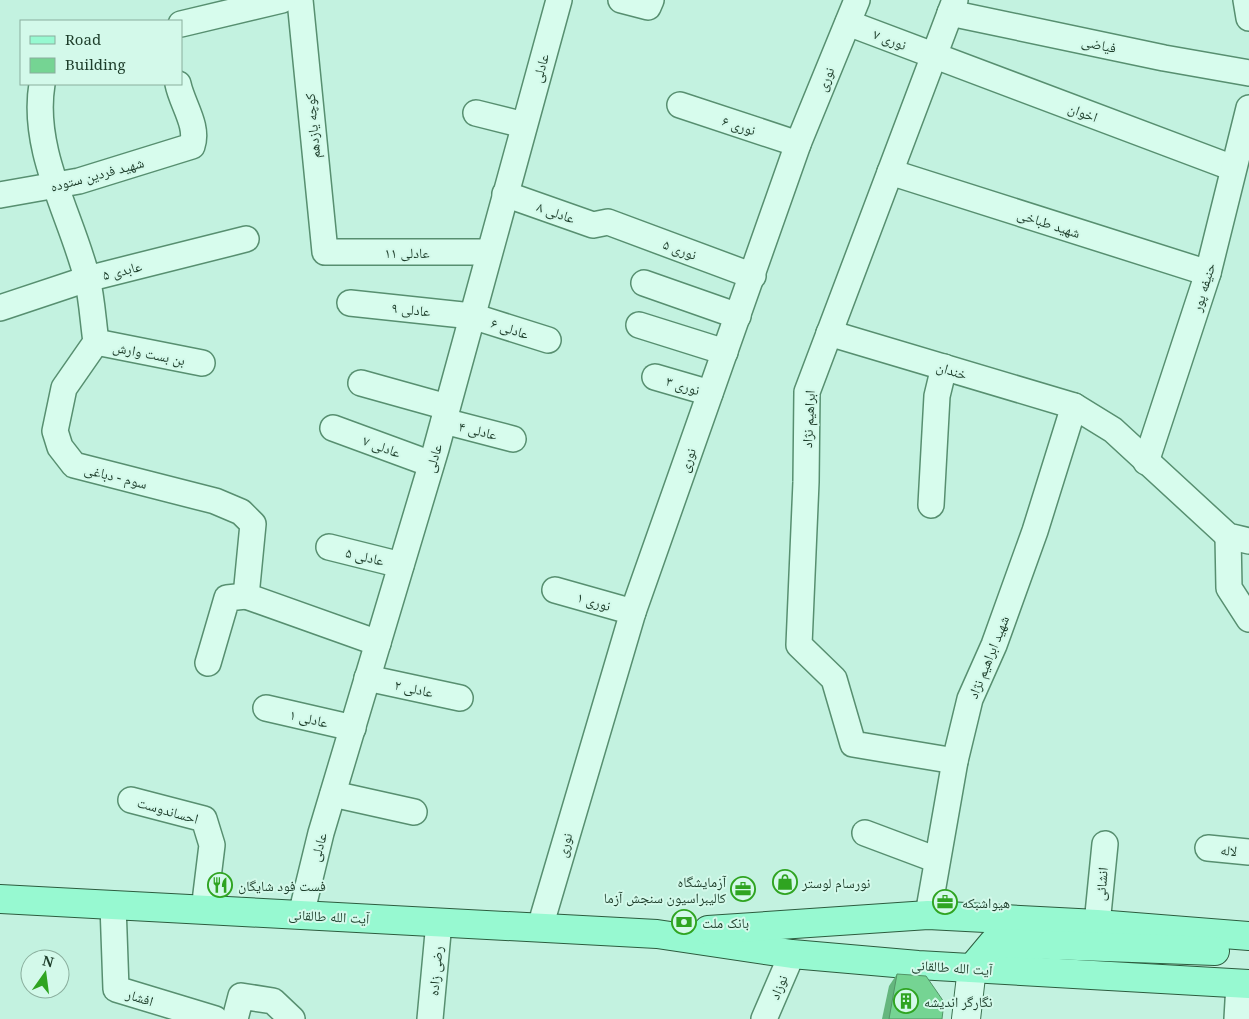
<svg xmlns="http://www.w3.org/2000/svg" width="1249" height="1019" font-family="'Noto Serif','Noto Naskh Arabic',serif">
<style>
.lines{fill:none;stroke-linecap:round;stroke-linejoin:round}
.street-casing{stroke:#578f70;stroke-width:28}
.secondary-casing{stroke:#3b7150;stroke-width:30}
.primary-casing{stroke:#2c5c3e;stroke-width:30}
.street{stroke:#d7fced;stroke-width:25}
.secondary{stroke:#d7fced;stroke-width:28}
.primary{stroke:#97f9d1;stroke-width:28}
.wall{fill:#65b67e}
.building{fill:#75d493;stroke:#529467}
.labels{text-anchor:middle;dominant-baseline:central;stroke-width:4;stroke-linejoin:round;paint-order:stroke}
.street-label{font-size:14px;fill:#1d3d2a;stroke:#d3f9ea}
.poi-label{font-size:14px;fill:#1d3d2a;stroke:#d3f9ea;text-anchor:start}
</style>
<rect width="100%" height="100%" fill="#c3f2e0"/>
<g class="lines">
<defs>
<g id="street">
<path d="M300,0L325,252H489"/>
<path d="M621,0L648,7L651,0"/>
<path d="M1246,0L1249,18"/>
<path d="M950,13L1164,58L1249,73"/>
<path d="M848,23L1233,168"/>
<path d="M181,24L282,0"/>
<path d="M42,84C31,151 71,215 87,278C92,299 93,321 96,342L64,388L55,431L60,447L74,465L215,501L241,512L253,524L246,596L378,643"/>
<path d="M680,105L798,144"/>
<path d="M476,113L524,125"/>
<path d="M890,172L1208,273"/>
<path d="M505,194L593,225L608,222L753,276"/>
<path d="M0,195L79,181L192,146C199,126 182,104 178,84"/>
<path d="M644,283L738,316"/>
<path d="M350,303L472,316L548,340"/>
<path d="M0,308L87,279L246,239"/>
<path d="M639,325L725,352"/>
<path d="M829,333L1074,406L1113,430L1228,536L1249,541"/>
<path d="M96,342L202,363"/>
<path d="M655,377L710,393"/>
<path d="M361,383L447,407"/>
<path d="M444,421L513,439"/>
<path d="M333,428L431,464"/>
<path d="M1146,462L1208,273L1249,108"/>
<path d="M931,505L937,396L944,367"/>
<path d="M1228,536L1229,588L1249,619"/>
<path d="M329,547L401,565"/>
<path d="M555,590L633,612"/>
<path d="M208,663L227,598L246,596"/>
<path d="M367,678L460,698"/>
<path d="M266,708L353,728"/>
<path d="M955,761L853,744L834,679L799,645L806,482L807,392L955,0"/>
<path d="M333,794L414,812"/>
<path d="M131,800L204,819L212,845L204,910"/>
<path d="M865,833L937,860"/>
<path d="M1208,848L1249,852"/>
<path d="M113,905L116,989L215,1019"/>
<path d="M301,915L321,833L436,449L559,0"/>
<path d="M928,915L955,761L970,699L994,645L1035,531L1074,406"/>
<path d="M1097,924L1105,844"/>
<path d="M540,927L633,612L798,144L857,0"/>
<path d="M235,1019L241,996L273,1001L292,1019"/>
<path d="M430,1019L439,922"/>
<path d="M764,1019L792,954"/>
<path d="M1237,1019L1239,984"/>
</g>
<path id="secondary" d="M966,1019L972,968"/>
<g id="primary">
<path d="M0,899L657,934L792,954L918,965L1249,984"/>
<path d="M708,930L928,915L1097,924L1249,936"/>
<path d="M972,968L993,943L1215,951"/>
</g>
</defs>
<use href="#street" class="street-casing"/>
<use href="#secondary" class="secondary-casing"/>
<use href="#primary" class="primary-casing"/>
<use href="#street" class="street"/>
<use href="#secondary" class="secondary"/>
<use href="#primary" class="primary"/>
</g>
<path class="wall" d="M897,974L942,1019H882L889,986Z"/>
<path class="building" d="M897,974L926,976L944,1002L942,1019H889Z"/>
<defs>
<symbol id="shop-ring" viewBox="-11 -11 22 22"><circle r="9.5" fill="#d3f9ea" stroke="#2fa421" stroke-width="1.5"/><path d="M-5-2.5h2.3a2.7 3.5 0 0 1 5.4 0H5L5.5 6h-11ZM-1.5-2.5h3a1.5 2.3 0 0 0-3 0Z" fill="#2fa421"/></symbol>
<symbol id="restaurant-ring" viewBox="-11 -11 22 22"><circle r="9.5" fill="#d3f9ea" stroke="#2fa421" stroke-width="1.5"/><path d="M-5-6h1v4h1v-4h1v4h1v-4h1v5L-1.5 .5V6h-2V.5L-5-1ZM5-6V6H3V1.5H1.5Q1.5-4 5-6Z" fill="#2fa421"/></symbol>
<symbol id="office-ring" viewBox="-11 -11 22 22"><circle r="9.5" fill="#d3f9ea" stroke="#2fa421" stroke-width="1.5"/><path d="M-6-3h4V-5.5h4V-3h4V5H-6ZM-1-4.5V-3h2v-1.5ZM-6 0V1H6V0Z" fill="#2fa421"/></symbol>
<symbol id="bank-ring" viewBox="-11 -11 22 22"><circle r="9.5" fill="#d3f9ea" stroke="#2fa421" stroke-width="1.5"/><path d="M-6-4H6V4H-6ZM0-2.3a2.3 2.3 0 1 0 0 4.6a2.3 2.3 0 1 0 0-4.6Z" fill="#2fa421"/></symbol>
<symbol id="building-ring" viewBox="-11 -11 22 22"><circle r="9.5" fill="#d3f9ea" stroke="#2fa421" stroke-width="1.5"/><path d="M-4-6H4V6H1V3H-1V6H-4ZM-2.5-4.3h1.7v1.8h-1.7ZM.8-4.3h1.7v1.8H.8ZM-2.5-1h1.7V.8h-1.7ZM.8-1h1.7V.8H.8Z" fill="#2fa421"/></symbol>
</defs>
<g fill-rule="evenodd">
<use href="#shop-ring" x="771" y="868" width="28" height="28"/>
<use href="#restaurant-ring" x="206" y="871" width="28" height="28"/>
<use href="#office-ring" x="729" y="875" width="28" height="28"/>
<use href="#office-ring" x="931" y="888" width="28" height="28"/>
<use href="#bank-ring" x="670" y="908" width="28" height="28"/>
<use href="#building-ring" x="892" y="987" width="28" height="28"/>
</g>
<g class="labels">
<g class="street-label">
<text transform="translate(890 39) rotate(21)">نوری ۷</text>
<text transform="translate(1099 44) rotate(12)">فیاضی</text>
<text transform="translate(540 68) rotate(-75)">عادلی</text>
<text transform="translate(825 79) rotate(-68)">نوری</text>
<text transform="translate(1083 112) rotate(20)">اخوان</text>
<text transform="translate(739 125) rotate(18)">نوری ۶</text>
<text transform="translate(312 126) rotate(-95)">کوچه یازدهم</text>
<text transform="translate(97 174) rotate(-15)">شهید فردین ستوده</text>
<text transform="translate(556 212) rotate(19)">عادلی ۸</text>
<text transform="translate(1049 223) rotate(18)">شهید طباخی</text>
<text transform="translate(680 249) rotate(20)">نوری ۵</text>
<text x="407" y="252">عادلی ۱۱</text>
<text transform="translate(122 270) rotate(-14)">عابدی ۵</text>
<text transform="translate(1203 287) rotate(-73)">حنیفه پور</text>
<text transform="translate(411 309) rotate(6)">عادلی ۹</text>
<text transform="translate(510 328) rotate(18)">عادلی ۶</text>
<text transform="translate(149 353) rotate(11)">بن بست وارش</text>
<text transform="translate(952 370) rotate(17)">خندان</text>
<text transform="translate(683 385) rotate(17)">نوری ۳</text>
<text transform="translate(808 419) rotate(-87)">ابراهیم نژاد</text>
<text transform="translate(478 430) rotate(14)">عادلی ۴</text>
<text transform="translate(382 446) rotate(20)">عادلی ۷</text>
<text transform="translate(433 458) rotate(-74)">عادلی</text>
<text transform="translate(687 460) rotate(-71)">نوری</text>
<text transform="translate(116 476) rotate(14)">سوم - دباغی</text>
<text transform="translate(365 556) rotate(13)">عادلی ۵</text>
<text transform="translate(594 601) rotate(16)">نوری ۱</text>
<text transform="translate(988 657) rotate(-68)">شهید ابراهیم نژاد</text>
<text transform="translate(414 688) rotate(12)">عادلی ۲</text>
<text transform="translate(309 718) rotate(13)">عادلی ۱</text>
<text transform="translate(168 810) rotate(16)">احساندوست</text>
<text transform="translate(564 845) rotate(-75)">نوری</text>
<text transform="translate(318 847) rotate(-75)">عادلی</text>
<text transform="translate(1229 850) rotate(7)">لاله</text>
<text transform="translate(1101 884) rotate(-85)">انشائی</text>
<text transform="translate(329 916) rotate(3)">آیت الله طالقانی</text>
<text transform="translate(952 967) rotate(4)">آیت الله طالقانی</text>
<text transform="translate(435 971) rotate(-85)">رضی زاده</text>
<text transform="translate(778 987) rotate(-67)">نوزاد</text>
<text transform="translate(140 997) rotate(18)">افشار</text>
</g>
<g class="poi-label">
<text x="726" y="881" text-anchor="end">آزمایشگاه<tspan x="726" dy="16">کالیبراسیون سنجش آزما</tspan></text>
<text x="802" y="882">نورسام لوستر</text>
<text x="238" y="885">فست فود شایگان</text>
<text x="962" y="902">هیواشبکه</text>
<text x="702" y="922">بانک ملت</text>
<text x="924" y="1001">نگارگر اندیشه</text>
</g>
</g>
<rect x="20" y="20" width="162" height="65" fill="#d3f9ea" stroke="#8aae9d"/>
<rect x="30" y="36" width="25" height="8" fill="#97f9d1" stroke="#8aae9d"/>
<text x="65" y="45" font-size="15" fill="#1d3d2a">Road</text>
<rect x="30" y="58" width="25" height="15" fill="#75d493" stroke="#8aae9d"/>
<text x="65" y="70" font-size="15" fill="#1d3d2a">Building</text>
<g transform="translate(45 974) rotate(14)"><circle r="24" fill="#d3f9ea" stroke="#8aae9d"/>
<path d="M0-4L9 19L0 12L-9 19Z" fill="#2fa421"/>
<text y="-8" font-size="14" font-weight="bold" text-anchor="middle" fill="#1d3d2a">N</text>
</g>
</svg>
